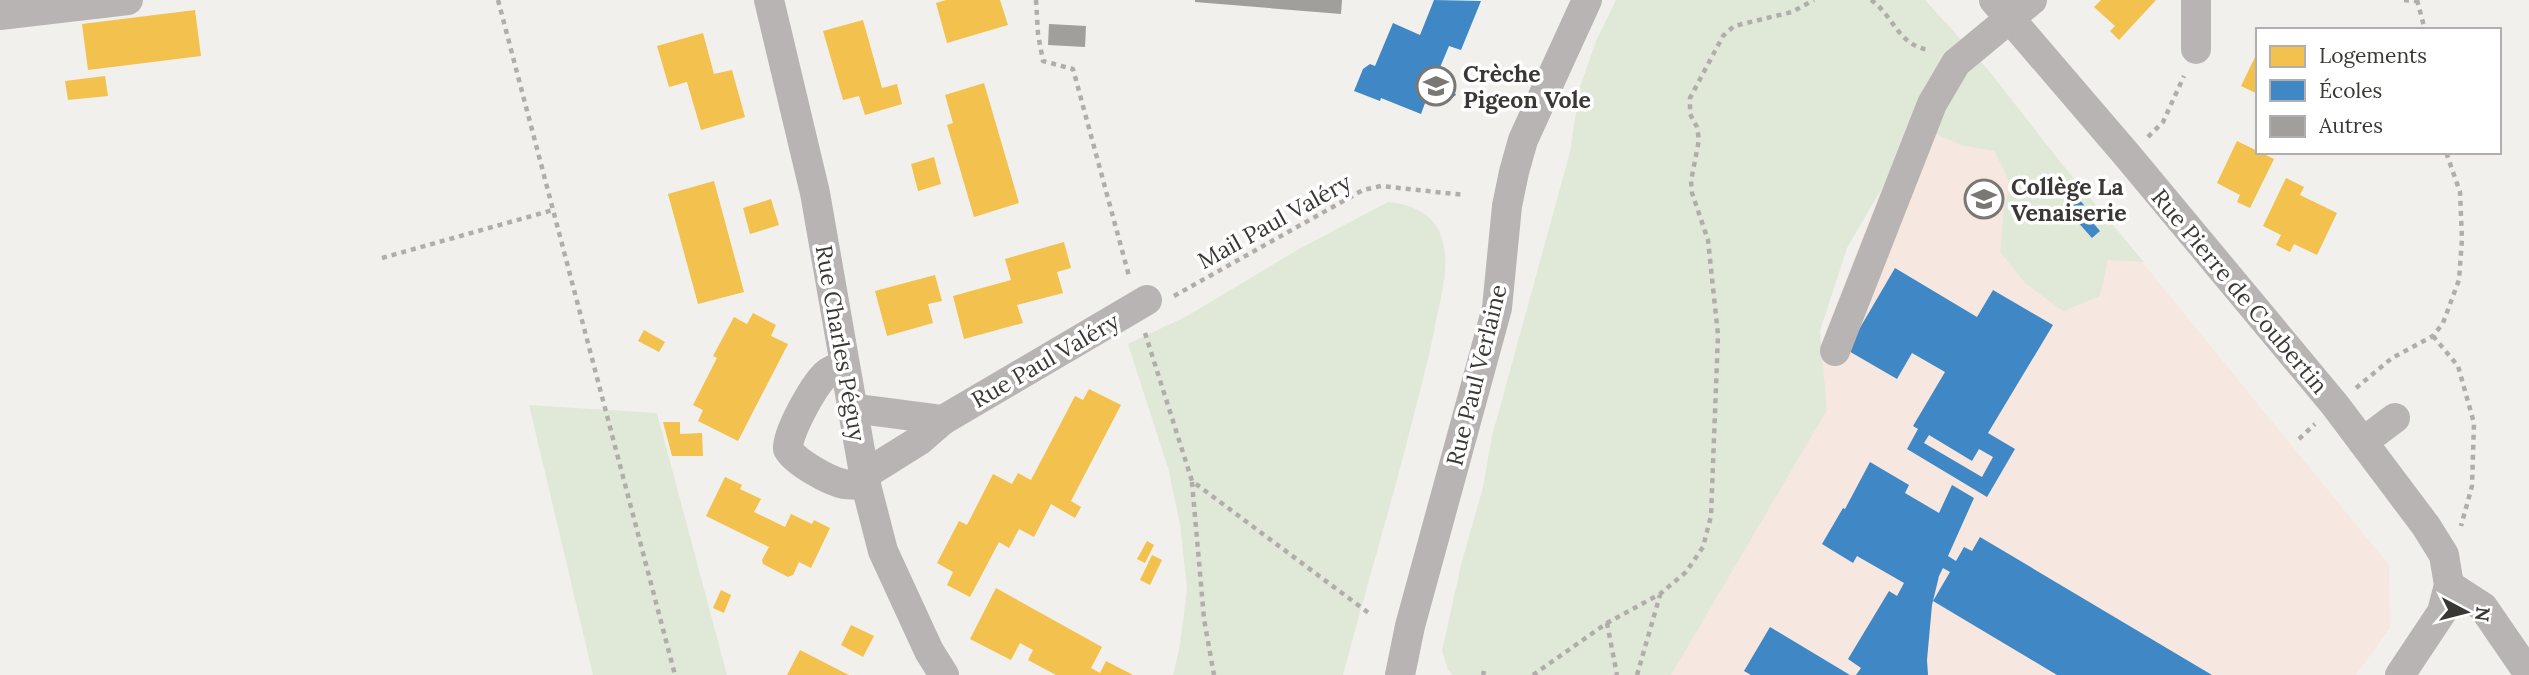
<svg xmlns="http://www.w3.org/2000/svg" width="2529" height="675" font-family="Lora,serif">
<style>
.education{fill:#f6e8e0}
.green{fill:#e0e9d8}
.homes{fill:#f2c14e}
.schools{fill:#3f88c5;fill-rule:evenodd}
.building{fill:#a19f9c}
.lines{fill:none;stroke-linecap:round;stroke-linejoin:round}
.path{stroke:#b1adab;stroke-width:4.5;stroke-dasharray:5 5;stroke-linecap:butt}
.minor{stroke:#b8b4b3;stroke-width:30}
.labels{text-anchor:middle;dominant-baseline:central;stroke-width:7;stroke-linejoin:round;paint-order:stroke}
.poi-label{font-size:23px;font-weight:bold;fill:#393835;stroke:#fff;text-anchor:start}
.street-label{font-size:23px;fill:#393835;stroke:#fff}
</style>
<rect width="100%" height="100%" fill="#f2f0ec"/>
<path class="education" d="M1946,21L2389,565L2390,628L2356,675H1669L1808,378Z"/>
<g class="green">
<path d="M1616,0H1925L1990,72L2064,167L2144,262L2108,260L2100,296L2063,311L2026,284L2000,252L2004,207L2011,185L1994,151L1960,145L1925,129L1910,140L1847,248L1820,331L1827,410L1671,675H1453L1448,670L1442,651L1461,565L1483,487L1492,436L1570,152L1580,87L1596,41Z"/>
<path d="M1388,202C1413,204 1437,215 1443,242C1450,268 1440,300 1435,326C1427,368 1415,409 1405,450C1385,525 1363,600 1343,675H1173L1180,645L1187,589L1180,524L1168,468L1128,344L1187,316L1299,249Z"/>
<path d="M529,405L657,413L727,675H593Z"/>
</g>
<g class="homes">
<path d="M946,0H1000L1008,25L947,43L936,3Z"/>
<path d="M2101,0H2156L2119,40L2110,31L2115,26L2094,7Z"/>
<path d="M195,10L201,56L88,70L82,24Z"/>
<path d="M863,20L882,88L897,84L902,104L865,115L859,96L843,100L823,31Z"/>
<path d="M703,33L714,74L732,70L745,117L701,130L687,82L669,87L657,46Z"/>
<path d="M2258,51V94L2241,86Z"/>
<path d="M105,76L108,96L68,100L65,81Z"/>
<path d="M984,83L1019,203L974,217L947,125L953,123L945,95Z"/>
<path d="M2237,141L2274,159L2250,208L2237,202L2240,195L2217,183Z"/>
<path d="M934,157L941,184L918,191L911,164Z"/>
<path d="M2286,178L2304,187L2300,195L2337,213L2317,255L2294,244L2290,252L2276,245L2281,235L2263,226Z"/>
<path d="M714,181L744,292L698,304L668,194Z"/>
<path d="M771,199L779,225L750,234L743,208Z"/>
<path d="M1064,242L1071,268L1057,272L1063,293L1017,305L1023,323L964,339L953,296L1011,280L1005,259Z"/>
<path d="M935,275L942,301L928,304L933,323L887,336L875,291Z"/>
<path d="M753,313L776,325L771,336L788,344L738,441L698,421L703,410L693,405L717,358L713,356L734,317L747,324Z"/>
<path d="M644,330L665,342L659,352L638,341Z"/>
<path d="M1089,389L1121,405L1071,501L1081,507L1075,518L1051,504L1034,537L1019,529L1009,548L999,542L970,597L947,585L953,572L937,563L959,521L967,525L993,474L1012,484L1018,473L1031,480L1075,396L1083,400Z"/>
<path d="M663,422H680V434L702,433L703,456H672Z"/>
<path d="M725,477L742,485L740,489L761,499L754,512L785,527L791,514L812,524L814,520L830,528L811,568L799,562L793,575L788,577L763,564L762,560L769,547L706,516Z"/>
<path d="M1147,541L1154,545L1145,563L1137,559Z"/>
<path d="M1152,555L1162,560L1150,585L1140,580Z"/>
<path d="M996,588L1102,647L1091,668L1100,673L1106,661L1133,675H1056L1028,660L1033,650L1020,643L1011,660L970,639Z"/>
<path d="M721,590L731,595L724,613L713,608Z"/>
<path d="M851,625L874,636L863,657L841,645Z"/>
<path d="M800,650L841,671L849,675H787Z"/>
</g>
<g class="schools">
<path d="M1434,0L1481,1L1461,50L1449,46L1436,77L1448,82L1456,95L1445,102L1440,93L1433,97L1428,95L1421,114L1381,98L1380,101L1354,91L1363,69L1370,64L1375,66L1393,23L1420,35Z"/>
<path d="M2074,193L2084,205L2078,211L2067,198Z"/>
<path d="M2083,211L2100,231L2092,238L2075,219Z"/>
<path d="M1895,268L1977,317L1993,290L2053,325L1988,433L2015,449L1987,497L1907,449L1918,429L1913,426L1945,372L1912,353L1897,379L1847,350ZM1929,435L1972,461L1979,449L1993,457L1982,477L1924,443Z"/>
<path d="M1870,462L1909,485L1905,493L1939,513L1952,485L1974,498L1948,556L1956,561L1964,547L1972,551L1980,537L2212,675H2057L1933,601L1950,572L1943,568L1939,576L1932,605L1927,660L1928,675H1856L1861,668L1848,659L1889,591L1897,596L1904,583L1857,556L1853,563L1822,544L1843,508L1845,509Z"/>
<path d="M1770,627L1850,675H1751L1744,671Z"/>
</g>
<g class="building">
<path d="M1195,0H1342L1341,14L1195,2Z"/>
<path d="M1049,24L1086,26L1085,47L1048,45Z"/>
<path d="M1440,93L1445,102L1438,106L1433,97Z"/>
</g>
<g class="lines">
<g class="path">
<path d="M498,0L675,675"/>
<path d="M1036,0L1038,34L1043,61L1073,69L1129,276"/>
<path d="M1871,0C1894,16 1898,46 1930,50"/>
<path d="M2404,0L2416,1"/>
<path d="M2417,0L2425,30"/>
<path d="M2148,137L2163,122L2184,76"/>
<path d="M382,258L553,210"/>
<path d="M1174,296L1363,190L1381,186L1464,195"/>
<path d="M1145,333L1192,481L1370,614"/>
<path d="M2433,336L2458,366L2474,423L2472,486L2461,526"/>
<path d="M2356,388L2392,358L2433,336L2443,323L2459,280L2462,239L2460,192L2446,152"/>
<path d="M2299,439L2315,424"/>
<path d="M1192,482L1204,619L1214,675"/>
<path d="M1607,623L1617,675"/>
<path d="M1483,675L1484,671"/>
<path d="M1533,675L1607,623L1660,594L1686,572L1703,547L1711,516L1718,335L1708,240L1692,193L1691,181L1699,140L1697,127L1690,114V98L1723,36L1734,26L1792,12L1814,0"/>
<path d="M1637,675L1660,595"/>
</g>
<g class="minor">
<path d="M769,0L815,193L866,485L883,551L929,651L944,675"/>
<path d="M1994,0L2127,155L2335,405L2426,526L2444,555L2449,585L2442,612L2400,675"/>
<path d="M0,15L128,0"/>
<path d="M2196,49V0"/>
<path d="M1835,351L1932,104L1956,63L2032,0"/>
<path d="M844,365C837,368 830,370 825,375C813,387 787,433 788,449C795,462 829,481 844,484C851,485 859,485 866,485"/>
<path d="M851,408L943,420"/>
<path d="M2363,442L2395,418"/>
<path d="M864,475L920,440L943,420L1147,300"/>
<path d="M2449,585L2483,607L2529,674"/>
<path d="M1400,675L1410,626L1497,308L1507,206L1514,172L1523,140L1587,0"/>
</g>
</g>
<defs>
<symbol id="school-ring" viewBox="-11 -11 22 22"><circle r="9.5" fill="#fff" stroke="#7a7875" stroke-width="1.5"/><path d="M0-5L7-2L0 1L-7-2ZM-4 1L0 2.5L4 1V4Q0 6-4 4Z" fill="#7a7875"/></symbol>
</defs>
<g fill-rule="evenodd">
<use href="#school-ring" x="1414" y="64" width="44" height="44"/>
<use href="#school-ring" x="1962" y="177" width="44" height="44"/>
</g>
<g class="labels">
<g class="poi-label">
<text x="1463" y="73">Crèche<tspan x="1463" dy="26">Pigeon Vole</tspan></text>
<text x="2011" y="186">Collège La<tspan x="2011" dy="26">Venaiserie</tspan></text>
</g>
<g class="street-label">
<text transform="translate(1274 221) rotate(-29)">Mail Paul Valéry</text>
<text transform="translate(2240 291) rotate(50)">Rue Pierre de Coubertin</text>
<text transform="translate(841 343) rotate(80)">Rue Charles Péguy</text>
<text transform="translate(1045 360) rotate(-30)">Rue Paul Valéry</text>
<text transform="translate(1476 375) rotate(-76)">Rue Paul Verlaine</text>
</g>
</g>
<rect x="2256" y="28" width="245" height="126" fill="#ffffff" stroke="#b0afae" stroke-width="2"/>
<rect x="2270" y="46" width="35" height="21" fill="#f2c14e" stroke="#b0afae" stroke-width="2"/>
<text x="2319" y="63" font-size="21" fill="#393835">Logements</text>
<rect x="2270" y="80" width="35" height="21" fill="#3f88c5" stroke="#b0afae" stroke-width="2"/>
<text x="2319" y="98" font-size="21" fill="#393835">Écoles</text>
<rect x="2270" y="116" width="35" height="21" fill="#a19f9c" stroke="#b0afae" stroke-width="2"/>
<text x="2319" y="133" font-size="21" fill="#393835">Autres</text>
<g transform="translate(2466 612) rotate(97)" stroke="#ffffff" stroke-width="5" paint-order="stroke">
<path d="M0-5L12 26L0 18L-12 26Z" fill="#393835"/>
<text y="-10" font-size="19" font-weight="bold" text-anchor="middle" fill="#393835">N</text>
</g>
</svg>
